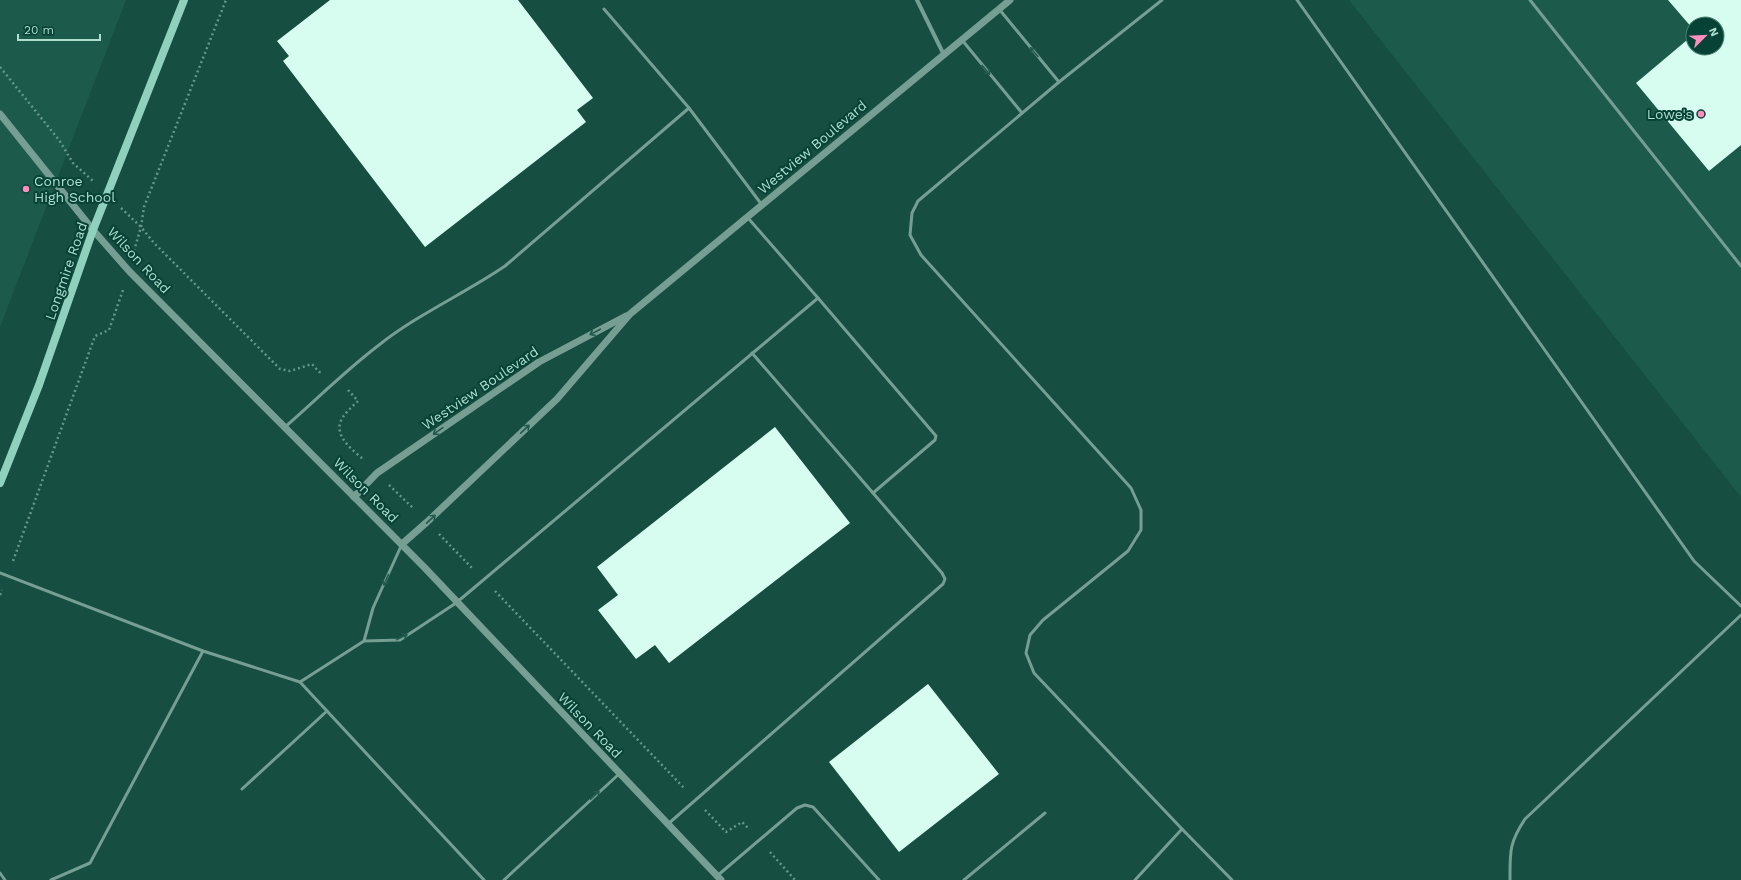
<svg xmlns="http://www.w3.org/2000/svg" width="1741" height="880" font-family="'Work Sans',sans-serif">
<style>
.built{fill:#1c5b4c;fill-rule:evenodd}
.building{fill:#d7fdf0}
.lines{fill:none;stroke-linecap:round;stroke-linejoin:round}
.path{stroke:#659789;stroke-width:2.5;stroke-dasharray:2 3;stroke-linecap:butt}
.service{stroke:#769e92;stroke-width:3}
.minor{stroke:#769e92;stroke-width:4}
.tertiary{stroke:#769e92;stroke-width:7}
.secondary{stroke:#90d1be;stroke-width:8}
.oneway{stroke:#225a4d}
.poi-dot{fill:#fd8ebe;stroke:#064336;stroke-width:1.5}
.labels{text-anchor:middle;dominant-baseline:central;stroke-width:4;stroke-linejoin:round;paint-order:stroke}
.poi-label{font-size:14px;fill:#afddce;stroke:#064336;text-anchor:end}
.street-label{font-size:14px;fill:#afddce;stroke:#064336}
</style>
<rect width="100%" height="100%" fill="#164e41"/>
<g class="built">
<path d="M0,0H126L0,327Z"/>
<path d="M1349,0H1741V497ZM1693,24H1717V48H1693Z"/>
</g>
<g class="building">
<path d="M330,0H518L593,98L577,110L586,122L425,247L283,61L289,56L277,41Z"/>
<path d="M1668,0H1741V145L1709,171L1636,83L1693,35V48H1717V24H1693V29Z"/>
<path d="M775,427L850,523L669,663L655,645L636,659L598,610L618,595L597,567Z"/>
<path d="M928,684L999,774L899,852L829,762Z"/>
</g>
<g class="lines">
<g class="path">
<path d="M0,67L59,140L73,163L93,181"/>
<path d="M121,208L141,227L154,243L280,369L290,371L312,364L319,372H322"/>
<path d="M134,251L141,227L144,207L226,0"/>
<path d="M348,390L358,401C353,406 347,411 343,417C331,435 353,450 364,460"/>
<path d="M389,485L414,509"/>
<path d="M439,534L473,569"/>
<path d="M13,561L95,336L109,330L123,290"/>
<path d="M495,591L685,789"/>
<path d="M0,595L2,590"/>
<path d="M705,810L726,832L742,822L749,829"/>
<path d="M770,852L795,880"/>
</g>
<g class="service">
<path d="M1297,0L1694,561L1741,606"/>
<path d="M1530,0L1741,266"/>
<path d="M604,9L689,108L762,205"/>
<path d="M999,9L1059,82"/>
<path d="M962,40L1022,113"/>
<path d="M748,218L818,298"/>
<path d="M752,353L873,493"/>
<path d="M285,427C316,400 346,370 379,345C418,314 464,294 505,266L689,108"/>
<path d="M0,573L203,651L300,682L364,641L400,640L456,603L818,298L936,436L935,440L873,493L942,573L945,579L943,584L668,824"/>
<path d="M364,641L373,608L402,544"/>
<path d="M300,682L484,880"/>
<path d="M242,789L327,711"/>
<path d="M1182,829L1232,880"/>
<path d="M0,873L5,880"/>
<path d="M717,876L797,808L805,805L813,807L879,880"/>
<path d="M51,880L90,863L203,651"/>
<path d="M504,880L619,774"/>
<path d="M964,880L1045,813"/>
<path d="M1135,880L1182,829L1034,673L1026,653L1030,635L1043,620L1128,551L1141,530V510L1131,488L921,255L910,235L912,213L918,201L1059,82L1162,0"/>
<path d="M1510,880C1510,852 1509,843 1525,819L1741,615"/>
</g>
<path class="minor" d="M917,0L944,55"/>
<g class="tertiary">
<path d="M0,114L93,230L129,271L424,567L721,880"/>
<path d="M354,497L377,473L539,362L626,316"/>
<path d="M402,544L427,522L557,399L630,314L1010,0"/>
</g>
<path class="secondary" d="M0,483L39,385L93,230L184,0"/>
</g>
<defs><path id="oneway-shaft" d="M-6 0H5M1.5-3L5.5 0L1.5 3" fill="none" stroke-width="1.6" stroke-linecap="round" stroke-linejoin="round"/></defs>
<g class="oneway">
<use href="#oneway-shaft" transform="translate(1034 52) rotate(-130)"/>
<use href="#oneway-shaft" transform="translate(986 70) rotate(50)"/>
<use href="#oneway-shaft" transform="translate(595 332) rotate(152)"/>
<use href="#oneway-shaft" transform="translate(525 429) rotate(-43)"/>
<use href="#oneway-shaft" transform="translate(438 431) rotate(145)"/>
<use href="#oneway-shaft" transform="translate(431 519) rotate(-43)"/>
<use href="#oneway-shaft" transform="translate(386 580) rotate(114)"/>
<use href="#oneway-shaft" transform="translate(402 637) rotate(-26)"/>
<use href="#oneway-shaft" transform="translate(595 795) rotate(-43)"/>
</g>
<g class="poi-dot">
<circle cx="1701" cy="114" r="4"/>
<circle cx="26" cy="189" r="4"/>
</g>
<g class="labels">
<g class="poi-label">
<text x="1693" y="114">Lowe's</text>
<text x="34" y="181" text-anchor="start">Conroe<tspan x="34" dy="16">High School</tspan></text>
</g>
<g class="street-label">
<text transform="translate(812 147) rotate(-40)">Westview Boulevard</text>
<text transform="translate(139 260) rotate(47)">Wilson Road</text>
<text transform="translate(66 271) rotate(-71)">Longmire Road</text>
<text transform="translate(480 388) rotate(-34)">Westview Boulevard</text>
<text transform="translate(366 490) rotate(45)">Wilson Road</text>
<text transform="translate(590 725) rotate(46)">Wilson Road</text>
</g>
</g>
<g transform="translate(1705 36) rotate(66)"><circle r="19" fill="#064336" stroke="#4a8173"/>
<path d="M0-3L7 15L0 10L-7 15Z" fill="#fd8ebe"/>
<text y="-6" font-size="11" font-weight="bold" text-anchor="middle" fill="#afddce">N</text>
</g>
<path d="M18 34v6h82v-6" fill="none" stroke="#afddce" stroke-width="2"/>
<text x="24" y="34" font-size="12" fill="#afddce" stroke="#064336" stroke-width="3" paint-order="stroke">20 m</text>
</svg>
